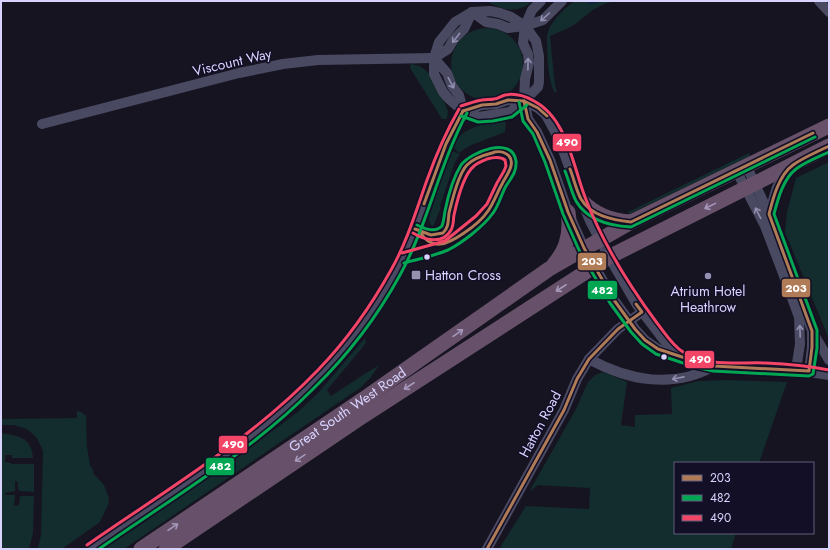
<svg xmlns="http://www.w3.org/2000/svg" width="830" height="550" font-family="Jost,sans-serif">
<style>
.green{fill:#132c2d}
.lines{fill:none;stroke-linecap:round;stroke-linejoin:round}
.stream{stroke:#0d2144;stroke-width:3}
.minor{stroke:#4a4962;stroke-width:10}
.highway{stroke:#67516a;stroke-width:15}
.bus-1-casing{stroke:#130f26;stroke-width:6}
.bus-2-casing{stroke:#130f26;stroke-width:6}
.bus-3-casing{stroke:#130f26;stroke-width:6}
.bus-1{stroke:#b07c57;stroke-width:3}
.bus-2{stroke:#00a651;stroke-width:3}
.bus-3{stroke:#f34667;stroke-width:3}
.oneway{stroke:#928eb0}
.oneway2{stroke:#a699bc}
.bus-dot{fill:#d9d4ff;stroke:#130f26;stroke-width:1.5}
.poi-dot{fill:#9591b1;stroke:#130f26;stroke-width:1.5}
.labels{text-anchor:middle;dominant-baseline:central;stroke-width:3;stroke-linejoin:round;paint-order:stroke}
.street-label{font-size:14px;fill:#d9d4ff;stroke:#130f26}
.poi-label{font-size:14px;fill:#d9d4ff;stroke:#130f26;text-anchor:start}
.line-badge{stroke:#130f26;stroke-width:1.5}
.badge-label{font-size:11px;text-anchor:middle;font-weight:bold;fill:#fff}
</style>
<rect width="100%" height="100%" fill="#161421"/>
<g class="green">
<path d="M486,1H533C517,14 504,11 486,1Z"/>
<path d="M575,1H617C598,4 592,11 578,22C570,28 559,32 550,36L555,86L557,92H554C547,74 547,54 547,35C550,22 564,8 575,1Z"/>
<circle cx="487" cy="64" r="36"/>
<path d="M411,64C414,65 418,65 421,67C432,72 441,95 446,106L448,111L447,119H442L410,68Z"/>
<path d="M498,122H506L505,132L469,146L459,153L454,148C456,129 483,124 498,122Z"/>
<path d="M452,151L460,154L455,162L440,206L441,207L433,227L430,224L429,218L444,171Z"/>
<path d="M749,153L750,156L629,214L628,212Z"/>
<path d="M829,162V339L785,232L787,212L796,178Z"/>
<path d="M365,338L366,343L362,348L327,390L331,396L363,375L379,365L371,377L360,388L124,549H103L139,526L254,445L299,411L319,392Z"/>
<path d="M603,372L627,382L621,425L635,427V415L672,414L671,388L698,381L726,380L787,382L759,463H675V533H736L731,549H499L526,506L589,509L590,488L538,485L529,492L576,409L588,382L595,375Z"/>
<path d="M77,411L81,412L86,416L87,447L90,465L94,472L93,473L104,485L109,498L108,505L100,522L62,549H38L41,535L43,451L37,438L27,429L14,425H1V419L77,418Z"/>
<path d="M1,433C18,436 32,437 33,458H12V455H5V462L11,463V464H34V492L20,491L18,489V482L15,481V491L5,493V495H15L14,506L19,505L20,496H34L33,533L29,549H1Z"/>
</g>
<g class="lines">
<path class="stream" d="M587,1L590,2L597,1"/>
<g class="minor">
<path d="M541,1L532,10L525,26L523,43L528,54L529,63L525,79L524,101L528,119L537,132L550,160L568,212L584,248L614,300L635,329L645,340L658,349L697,362L714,366L796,370L829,375"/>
<path d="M819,1L829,12"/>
<path d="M490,11L500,13L511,17L525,26L536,41L539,56V82L538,87L524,101L510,112L479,117L463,111L449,99L443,92L434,74V58L439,42L455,22L472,12Z"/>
<path d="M472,12L486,22L498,24L508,28L525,26L543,20L562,1"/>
<path d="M434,58L447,73L452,86L459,95L463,111"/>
<path d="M434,58L448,49L454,39L464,29L472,12"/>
<path d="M463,111L482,105L496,104L508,100L524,101L538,108L546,115L559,139L581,200L591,223L609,257L637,305L663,339L678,354"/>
<path d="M42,124L239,73L283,64L318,60L434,58"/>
<path d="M746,165L769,214L786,261"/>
<path d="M736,170L765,226L781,268L799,317L800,344L796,370"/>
<path d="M769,214L777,187L790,168"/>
<path d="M797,289L812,331L829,360"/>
<path d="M589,359C629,381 674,389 714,366"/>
<path d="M809,371L812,347V333"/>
<path d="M90,549C160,500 234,456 297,398C332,366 363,328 386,288C398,269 408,249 415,228C430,188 441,148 463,111"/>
<path d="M487,549L564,410L577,379L589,359L618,329L642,312"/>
</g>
<g class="highway">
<path d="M581,200C594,214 611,221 631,222"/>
<path d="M554,264C567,250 571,231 568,212"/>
<path id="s1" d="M141,549L365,398L549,269L631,222L829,126"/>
<path d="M166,549L360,418L609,257L829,146"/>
</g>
<defs>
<g id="bus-1">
<path d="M524,101L528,119L537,132L550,160L568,212L584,248L614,300L635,329L645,340L658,349L697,362L714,366L809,371L812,347V331L769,214C773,198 779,175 793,165C804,157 817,152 829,146"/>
<path d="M463,111L482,105L496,104L508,100L524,101L538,108L547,116"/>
<path d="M570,169C574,179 576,190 581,199C591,216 613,220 631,222L813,133"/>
<path d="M424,204L446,144L463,111"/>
<path d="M415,229L431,235L443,233C449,227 448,221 449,213C452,201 458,174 467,165C473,159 484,155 492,153C497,151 504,151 509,156C516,164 506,176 502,184C497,193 494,202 488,211C482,220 473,227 464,233C448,244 432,252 420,232"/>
<path d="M487,549L564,410L577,379L589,359L618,329L642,312L636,304"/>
</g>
<g id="bus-2">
<path d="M519,102L523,121L533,134L545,162L563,214L579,250L610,303L631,332L642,344L656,354L695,367L713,371L809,376L813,374L817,348V330L774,214C778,199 783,179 796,169C805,162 818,157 829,152"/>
<path d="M461,116L478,122L493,121L512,117L527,105"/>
<path d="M565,171C569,181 571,191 576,201C587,220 611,226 631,227L815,137"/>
<path d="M404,263C419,259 434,256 448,250C462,243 484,226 493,213C499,205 501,195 506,186C511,178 517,172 516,161C512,135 471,152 461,165C453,178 448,196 445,211C444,216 444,221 442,226C435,233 425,229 417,225"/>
<path d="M99,549C172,498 251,452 314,388C348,355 377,317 400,275C428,224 439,165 467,113"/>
</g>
<g id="bus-3">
<path d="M461,106C468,104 475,101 482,100C486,99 490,100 494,99C498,99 501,96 505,95C515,93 525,96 534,101C567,118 573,166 585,197C602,242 628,284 657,323C665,333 672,345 683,352C706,367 740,362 766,363C787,364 808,366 829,370"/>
<path d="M402,253L445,241L476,216L487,204L497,183L504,171L506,166L505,160C500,156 494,157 487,159C483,161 477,163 474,166C463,175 457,201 454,215C453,220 454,225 451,230C443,245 424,240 413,233"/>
<path d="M87,545C166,490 251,440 318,370C347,340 371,306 391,270C407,242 416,211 427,180C436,155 446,132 459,109"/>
</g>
</defs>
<use href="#bus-1" class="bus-1-casing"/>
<use href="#bus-2" class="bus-2-casing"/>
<use href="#bus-3" class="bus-3-casing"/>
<use href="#bus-1" class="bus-1"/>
<use href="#bus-2" class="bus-2"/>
<use href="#bus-3" class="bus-3"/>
</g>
<defs><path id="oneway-shaft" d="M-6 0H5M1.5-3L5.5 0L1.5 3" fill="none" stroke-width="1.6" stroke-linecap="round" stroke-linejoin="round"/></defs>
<g class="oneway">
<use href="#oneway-shaft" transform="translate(545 17) rotate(138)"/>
<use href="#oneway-shaft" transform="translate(456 38) rotate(128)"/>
<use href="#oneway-shaft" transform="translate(528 64) rotate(-89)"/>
<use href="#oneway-shaft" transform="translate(451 83) rotate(62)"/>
<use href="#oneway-shaft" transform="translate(758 213) rotate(-117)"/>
<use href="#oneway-shaft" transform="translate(800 331) rotate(-92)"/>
<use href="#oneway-shaft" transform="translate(678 378) rotate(169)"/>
</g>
<g class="oneway2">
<use href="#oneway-shaft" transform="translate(710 206) rotate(154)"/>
<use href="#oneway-shaft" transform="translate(561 288) rotate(147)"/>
<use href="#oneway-shaft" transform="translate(458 333) rotate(-35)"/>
<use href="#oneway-shaft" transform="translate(409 386) rotate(147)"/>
<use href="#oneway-shaft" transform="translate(300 458) rotate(146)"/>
<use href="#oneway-shaft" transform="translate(173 527) rotate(-34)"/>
</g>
<g class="bus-dot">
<circle cx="427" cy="257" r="3.5"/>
<circle cx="664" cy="357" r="3.5"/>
</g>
<g class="poi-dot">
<rect x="411" y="270" width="10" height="10" rx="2"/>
<circle cx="708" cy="276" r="4"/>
</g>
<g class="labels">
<g class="street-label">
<text transform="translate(232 62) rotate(-13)">Viscount Way</text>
<text stroke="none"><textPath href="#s1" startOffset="249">Great South West Road</textPath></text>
<text transform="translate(540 424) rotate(-62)">Hatton Road</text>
</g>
<g class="poi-label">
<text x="425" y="275">Hatton Cross</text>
<text x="708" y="291" text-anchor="middle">Atrium Hotel<tspan x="708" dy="16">Heathrow</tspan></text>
</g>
</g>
<g class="line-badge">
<rect x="552" y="133" width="30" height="19" rx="4" fill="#f34667"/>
<rect x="577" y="252" width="30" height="19" rx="4" fill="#b07c57"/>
<rect x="781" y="278" width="30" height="20" rx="4" fill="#b07c57"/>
<rect x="587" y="280" width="31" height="20" rx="4" fill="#00a651"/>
<rect x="684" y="350" width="31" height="19" rx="4" fill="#f34667"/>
<rect x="218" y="435" width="30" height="19" rx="4" fill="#f34667"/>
<rect x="205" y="457" width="30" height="19" rx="4" fill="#00a651"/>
</g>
<g class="badge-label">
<text x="567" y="146">490</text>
<text x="592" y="265">203</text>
<text x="796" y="292">203</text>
<text x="602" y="294">482</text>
<text x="700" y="363">490</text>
<text x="233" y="448">490</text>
<text x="220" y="470">482</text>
</g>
<rect width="830" height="550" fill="none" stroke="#d9d4ff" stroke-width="4"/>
<rect x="674" y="462" width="140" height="72" fill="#130f26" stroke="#625e7d"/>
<rect x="682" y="475" width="20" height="6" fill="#b07c57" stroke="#625e7d"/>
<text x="710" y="482" font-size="12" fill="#d9d4ff">203</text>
<rect x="682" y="495" width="20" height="6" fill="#00a651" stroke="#625e7d"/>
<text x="710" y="502" font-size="12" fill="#d9d4ff">482</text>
<rect x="682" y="515" width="20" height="6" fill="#f34667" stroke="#625e7d"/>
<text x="710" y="522" font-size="12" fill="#d9d4ff">490</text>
</svg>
